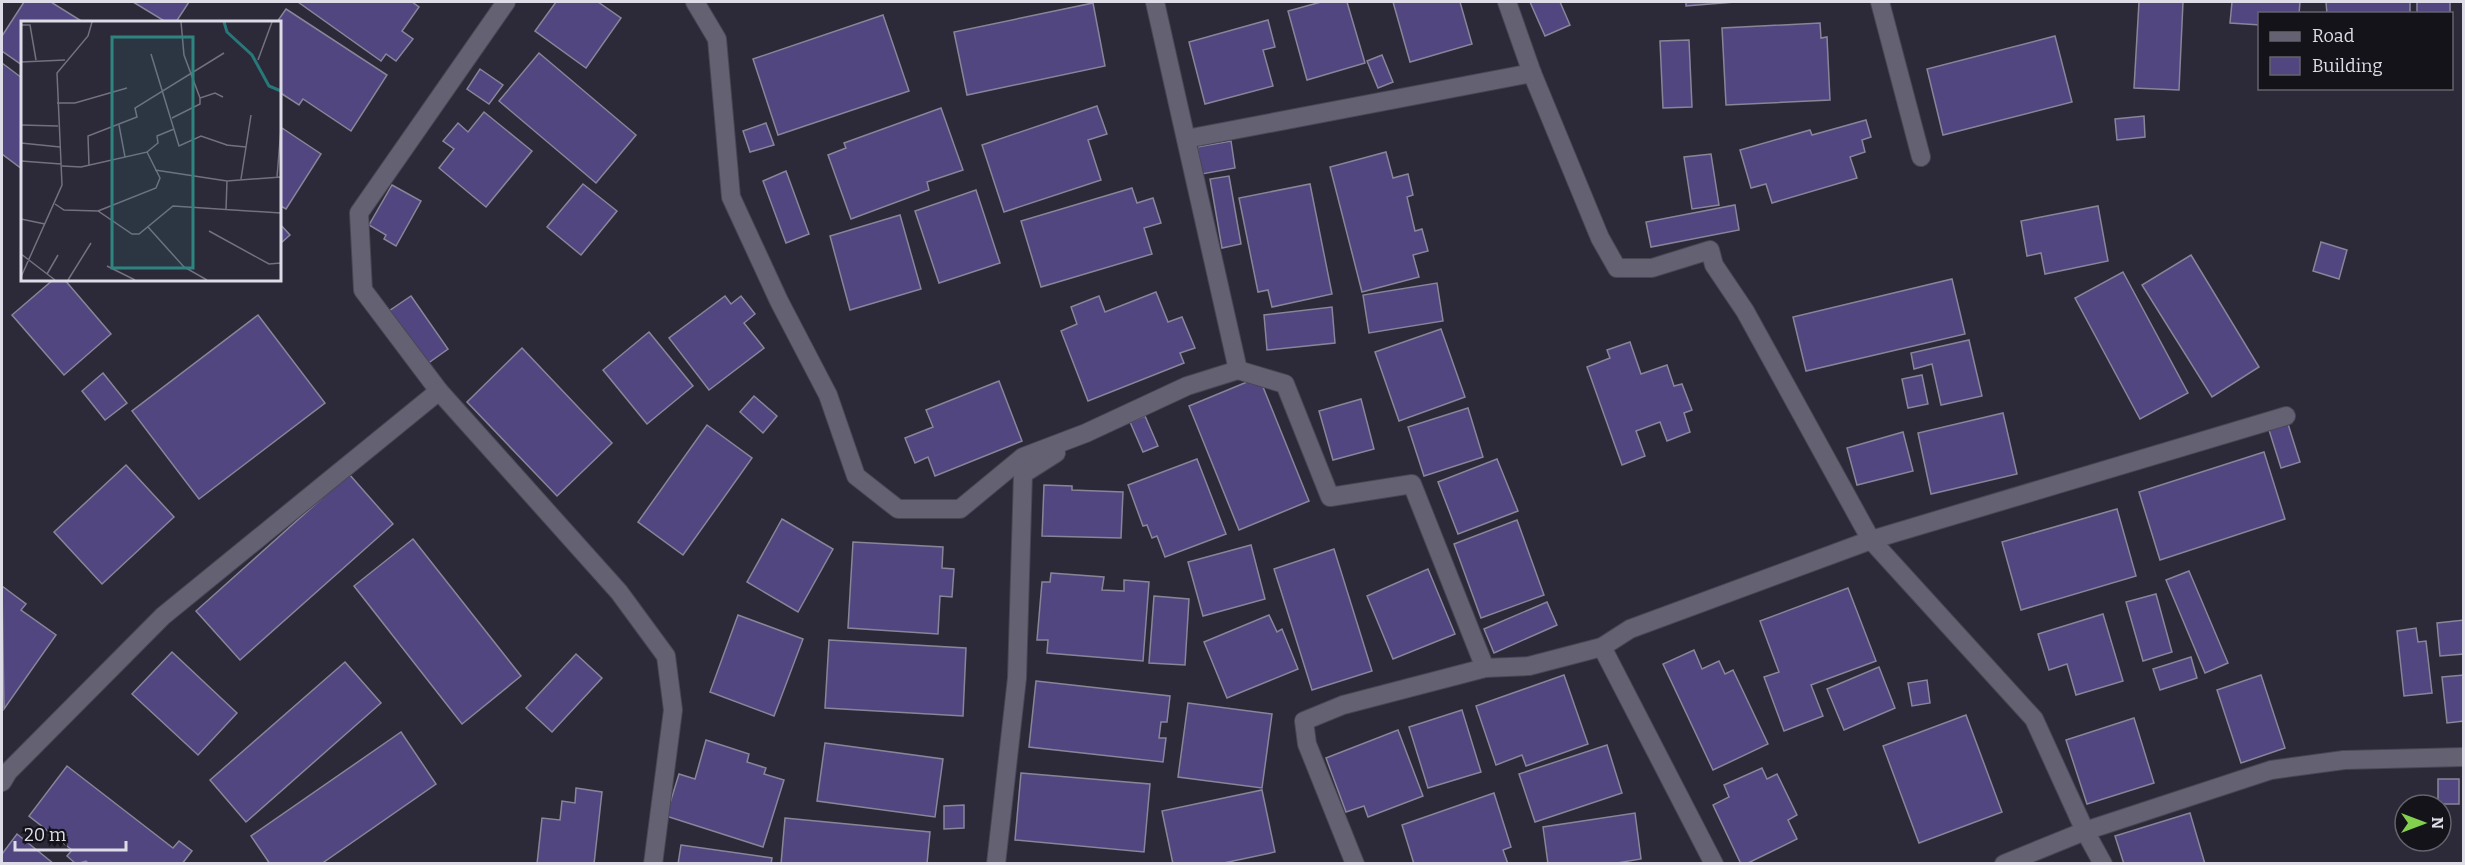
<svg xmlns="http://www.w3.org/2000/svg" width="2465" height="865" font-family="Bitter,serif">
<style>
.building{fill:#524681;stroke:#888599;stroke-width:1.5}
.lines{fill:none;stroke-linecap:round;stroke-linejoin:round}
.minor-casing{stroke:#494654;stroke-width:20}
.minor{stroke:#646173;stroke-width:18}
.inset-river{fill:none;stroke:#277879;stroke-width:3}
.inset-road{fill:none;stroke:#73717f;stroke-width:1.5}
.view{fill:#2e8580;fill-opacity:0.15;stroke:#2e8580;stroke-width:3}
.inset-edge{fill:none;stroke:#dedce7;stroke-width:3}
</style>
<rect width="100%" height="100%" fill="#2c2939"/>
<g class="building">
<path d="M24,2H51L83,22H22V65L2,51V36Z"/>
<path d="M133,2H189L176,22H166Z"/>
<path d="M298,2H412L419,7L402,31L413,39L396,61L386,54L381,61Z"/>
<path d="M556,2H598L621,18L586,68L535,31Z"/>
<path d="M1321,2H1347L1365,63L1307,80L1288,11Z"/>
<path d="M1393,2H1460L1472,44L1410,62Z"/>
<path d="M1530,2H1560L1570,25L1545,36Z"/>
<path d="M1686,2H1735L1686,6Z"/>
<path d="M2139,2H2183L2179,90L2134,88Z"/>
<path d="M2232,2H2300L2299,14H2260V25L2230,23Z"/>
<path d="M2326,2H2410V14H2327Z"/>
<rect x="2417" y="2" width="33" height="12"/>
<path d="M1093,3L1105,66L967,95L954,32Z"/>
<path d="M286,9L387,75L351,131L303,99L299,105L279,92L277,22Z"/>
<path d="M883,15L909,91L778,135L753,59Z"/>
<path d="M1268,20L1275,47L1263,50L1273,86L1205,104L1189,42Z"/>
<path d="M1820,23L1821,38L1827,37L1830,100L1726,105L1722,28Z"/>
<path d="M2055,36L2072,102L1943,135L1927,69Z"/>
<path d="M1689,40L1692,107L1663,108L1660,41Z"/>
<path d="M539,53L636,135L596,183L499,101Z"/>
<path d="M1382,55L1393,82L1378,88L1367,61Z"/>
<path d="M2,63L22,78V169L2,154Z"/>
<path d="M480,69L503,85L489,104L467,89Z"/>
<path d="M1097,106L1107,134L1088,140L1101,180L1004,212L982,145Z"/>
<path d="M941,108L963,170L927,182L929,190L851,219L828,155L846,148L844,143Z"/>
<path d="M484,112L532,151L486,207L439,168L454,149L443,141L458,123L468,132Z"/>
<path d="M2144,116L2145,137L2117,140L2115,119Z"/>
<path d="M1866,120L1871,137L1862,140L1865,152L1850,157L1857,178L1772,203L1766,184L1751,188L1740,150L1810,130L1812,135Z"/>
<path d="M766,123L774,145L750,152L743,131Z"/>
<path d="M279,126L321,154L286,209L279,205Z"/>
<path d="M1231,141L1235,168L1202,174L1197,147Z"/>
<path d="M1386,152L1393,178L1408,174L1413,195L1407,197L1415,231L1422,229L1428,251L1413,255L1419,277L1362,292L1330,167Z"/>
<path d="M1711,154L1719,205L1692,209L1684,157Z"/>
<path d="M786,171L809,234L786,243L763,181Z"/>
<path d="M1229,176L1241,244L1222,248L1210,179Z"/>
<path d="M583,184L617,211L581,255L547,227Z"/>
<path d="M1310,184L1332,294L1272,307L1268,290L1258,292L1239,198Z"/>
<path d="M392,185L421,201L396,246L384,239L386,235L369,225Z"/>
<path d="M1132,188L1137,203L1153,198L1161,223L1144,228L1152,254L1041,287L1021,221Z"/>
<path d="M976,190L1000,263L939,283L915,211Z"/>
<path d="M1735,205L1739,230L1651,247L1646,222Z"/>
<path d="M2098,206L2108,261L2045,274L2041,253L2027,256L2021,221Z"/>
<path d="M900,215L921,289L850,310L830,236Z"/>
<path d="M279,223L290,235L281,243L279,241Z"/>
<path d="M2321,242L2347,250L2339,279L2313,271Z"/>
<path d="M2191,255L2259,367L2212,397L2142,285Z"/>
<path d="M2123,272L2188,393L2140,419L2075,298Z"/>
<path d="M54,279H64L111,334L64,375L12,315Z"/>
<path d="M1952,279L1965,334L1806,371L1793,317Z"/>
<path d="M1437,283L1443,321L1369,333L1363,295Z"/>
<path d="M1156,292L1168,322L1182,317L1195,348L1180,353L1184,363L1088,401L1061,331L1077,324L1071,307L1099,296L1105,312Z"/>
<path d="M411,296L448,349L427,364L389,311Z"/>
<path d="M725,296L731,304L741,296L755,314L744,323L764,348L709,390L669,338Z"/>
<path d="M1332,307L1335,343L1267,350L1264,315Z"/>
<path d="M258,315L325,403L199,499L132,411Z"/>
<path d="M1441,329L1465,397L1399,421L1375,352Z"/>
<path d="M649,332L693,386L647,424L603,370Z"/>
<path d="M1969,340L1982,396L1941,405L1932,364L1914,369L1911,353Z"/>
<path d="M1630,342L1641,374L1667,365L1674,386L1682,384L1692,410L1684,413L1690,432L1667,441L1660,422L1636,431L1645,456L1622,465L1587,367L1610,358L1607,350Z"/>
<path d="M522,348L612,443L557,496L467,402Z"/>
<path d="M103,373L127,403L105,420L82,391Z"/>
<path d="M1922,375L1928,404L1908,408L1902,379Z"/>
<path d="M1259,377L1309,501L1239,530L1189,406Z"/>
<path d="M999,381L1022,441L935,476L928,457L915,463L905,438L933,427L926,410Z"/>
<path d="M754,396L777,416L763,433L740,412Z"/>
<path d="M1361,399L1374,449L1333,460L1319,411Z"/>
<path d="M1468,408L1483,457L1424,476L1408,427Z"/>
<path d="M2003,413L2017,474L1931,494L1918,433Z"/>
<path d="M1145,416L1158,446L1143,452L1130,422Z"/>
<path d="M2288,424L2300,462L2281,468L2269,430Z"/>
<path d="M707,425L752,458L683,555L638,522Z"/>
<path d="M1903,432L1913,471L1857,485L1847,448Z"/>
<path d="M2264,452L2285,519L2160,560L2139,492Z"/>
<path d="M1197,459L1226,534L1165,557L1157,536L1152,538L1147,525L1143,526L1128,485Z"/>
<path d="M1497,459L1518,511L1458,534L1438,482Z"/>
<path d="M126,465L174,517L102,584L54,532Z"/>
<path d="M349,474L393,524L240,660L196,611Z"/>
<path d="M1044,485L1072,486V490L1123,492L1121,538L1042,536Z"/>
<path d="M2117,509L2136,576L2021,610L2002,542Z"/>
<path d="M782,519L833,549L798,612L747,582Z"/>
<path d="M1517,520L1544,595L1481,618L1454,544Z"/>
<path d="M413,539L521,676L462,724L354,586Z"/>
<path d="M853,542L943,547L942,568L954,569L952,597L940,596L938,634L848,628Z"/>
<path d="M1251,545L1265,599L1203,616L1188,562Z"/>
<path d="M1334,549L1372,671L1312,690L1274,569Z"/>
<path d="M1428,569L1455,634L1393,659L1367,596Z"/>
<path d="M2189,571L2228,663L2205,673L2166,580Z"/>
<path d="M1051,573L1104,577L1102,590L1124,591V580L1149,582L1143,661L1047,653L1048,640H1037L1042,582H1050Z"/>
<path d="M2,586L26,604L21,610L56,635L4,709Z"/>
<path d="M1848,588L1876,661L1811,685L1823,716L1784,731L1764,677L1779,672L1760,621Z"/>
<path d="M2156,594L2172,652L2143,661L2126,602Z"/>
<path d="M1154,596L1189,599L1185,665L1149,663Z"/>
<path d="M1547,602L1557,625L1494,653L1484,629Z"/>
<path d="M2103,614L2123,681L2076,695L2067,664L2049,670L2038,634Z"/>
<path d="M738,615L803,639L774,716L710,692Z"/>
<path d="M1269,615L1277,632L1282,629L1298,669L1227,698L1204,642Z"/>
<path d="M2464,620V654L2440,656L2437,623Z"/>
<path d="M2416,628L2418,642L2426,641L2432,693L2404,696L2397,631Z"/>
<path d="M829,640L966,648L963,716L825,708Z"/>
<path d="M1694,650L1702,669L1719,661L1725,674L1733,670L1768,744L1713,770L1663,664Z"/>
<path d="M172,652L237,713L198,755L132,694Z"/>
<path d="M576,654L602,678L552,732L526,708Z"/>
<path d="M2191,657L2197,678L2160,690L2153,669Z"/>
<path d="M345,662L381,703L246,822L210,780Z"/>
<path d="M1879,667L1895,708L1844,730L1827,689Z"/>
<path d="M1564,675L1588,744L1526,766L1522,755L1496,765L1476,706Z"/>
<path d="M2261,675L2285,748L2241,763L2217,690Z"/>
<path d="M2464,675V721L2447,723L2442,677Z"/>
<path d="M1927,680L1930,703L1912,706L1908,683Z"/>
<path d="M1036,681L1170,696L1167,722H1161L1159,738H1166L1163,762L1029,747Z"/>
<path d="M1188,703L1272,714L1262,788L1178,777Z"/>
<path d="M1462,710L1481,772L1428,788L1409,727Z"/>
<path d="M1966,715L2002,812L1919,843L1883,746Z"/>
<path d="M2134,718L2154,783L2087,804L2066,740Z"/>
<path d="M1398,730L1423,796L1368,817L1364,806L1346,812L1326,758Z"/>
<path d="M401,732L436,784L321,864H270L251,836Z"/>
<path d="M706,740L749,754L747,762L766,768L764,774L784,780L763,847L666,816L679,774L695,779Z"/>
<path d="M825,743L943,759L935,817L817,801Z"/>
<path d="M1607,745L1622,793L1535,822L1519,774Z"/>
<path d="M67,766L173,848L179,841L192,851L182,864H89L86,861L76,864L67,856L72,850L29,816Z"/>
<path d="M1762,768L1767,779L1777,774L1797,815L1788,820L1797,839L1746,864H1741L1713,805L1729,797L1724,785Z"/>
<path d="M1021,773L1150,784L1144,852L1015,840Z"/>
<rect x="2438" y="779" width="21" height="25"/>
<path d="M576,788L602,792L594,864H537L542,818L560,820L562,801L575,803Z"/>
<path d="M1262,790L1275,852L1219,864H1173L1162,811Z"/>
<path d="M1494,793L1511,847L1503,850L1508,864H1414L1402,825Z"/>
<path d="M964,805V828L944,829V806Z"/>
<path d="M1635,813L1641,859L1611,864H1548L1543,827Z"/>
<path d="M2190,813L2205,864H2124L2115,836Z"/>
<path d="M785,818L930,832L927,864H781Z"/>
<path d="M17,834L54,864H2V854Z"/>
<path d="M681,845L772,858L771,864H678Z"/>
</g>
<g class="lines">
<defs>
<g id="minor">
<path d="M506,2L359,213L363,290L439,391L619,592L666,656L673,710L653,864"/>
<path d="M695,2L717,39L731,197L779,301L828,395L856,476L898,509H960L1023,457L1086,433L1187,386L1238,370L1155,2"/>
<path d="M1507,2L1532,73L1600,238L1617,268H1652L1710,250L1714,265L1745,311L1871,540L2034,719L2085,831L2103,864"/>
<path d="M1880,2L1921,157"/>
<path d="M1186,139L1532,73"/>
<path d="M1238,370L1285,384L1330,497L1412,484L1485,668"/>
<path d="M1602,647L1714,864"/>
<path d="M2,782L8,772L163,616L439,391"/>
<path d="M996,864L1017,678L1023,474L1056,453"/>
<path d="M1355,864L1307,744L1304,721L1343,705L1485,668L1529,666L1602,647L1630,629L1871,540L2286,416"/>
<path d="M2004,864L2085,831L2271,770L2344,760L2464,757"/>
</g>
</defs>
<use href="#minor" class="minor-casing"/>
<use href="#minor" class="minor"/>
</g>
<g transform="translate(21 21)">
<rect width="260" height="260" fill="#2c2939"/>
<path class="inset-river" d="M203,1L206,11L231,34L248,65L260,70"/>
<path class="inset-road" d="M160,1L163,34L179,77M0,4H9L15,39M130,33L158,125L180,115L206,124M237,39L251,1M0,41L44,39M36,82H54L106,67M151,97L179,83V77L194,72L202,76M0,104L37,105M98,104L104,136M0,122L39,126M205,124L225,126M126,131L137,122L136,115L153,108M0,140L40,143M68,144L67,115L116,96L114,87L203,32M41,145L60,146L126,131L139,157L135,167L77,190M134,149L206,160L260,156M256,156L260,108M220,158L230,94M34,183L43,189L77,190L111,213H118L152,185L260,192M205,189L206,160M0,198L24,203M127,206L163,246L186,259M188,210L248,243L260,242M0,233L34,259M86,245L114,259M26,253L37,234M0,256L41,164L36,52L67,15L71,1M47,259L70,222"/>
<path class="view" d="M91,16H172V247H91Z"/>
<rect width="260" height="260" class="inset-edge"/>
</g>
<rect width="2465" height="865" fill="none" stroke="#dedce7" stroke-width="6"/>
<rect x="2258" y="12" width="195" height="78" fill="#14131a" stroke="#65636c" stroke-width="1.5"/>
<rect x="2270" y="32" width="30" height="9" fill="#646173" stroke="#65636c" stroke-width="1.5"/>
<text x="2312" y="42" font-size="18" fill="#dedce7">Road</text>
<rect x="2270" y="57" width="30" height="18" fill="#524681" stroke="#65636c" stroke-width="1.5"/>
<text x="2312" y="72" font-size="18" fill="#dedce7">Building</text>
<g transform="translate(2423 823) rotate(90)"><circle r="28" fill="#14131a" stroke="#65636c" stroke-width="1.5"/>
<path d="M0-4.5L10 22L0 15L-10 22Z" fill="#83d04e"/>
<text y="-9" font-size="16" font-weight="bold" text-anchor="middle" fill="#dedce7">N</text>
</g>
<path d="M15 841v9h111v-9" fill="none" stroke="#dedce7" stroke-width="3"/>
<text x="24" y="841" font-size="18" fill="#dedce7" stroke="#14131a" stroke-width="4.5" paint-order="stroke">20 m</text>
</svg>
